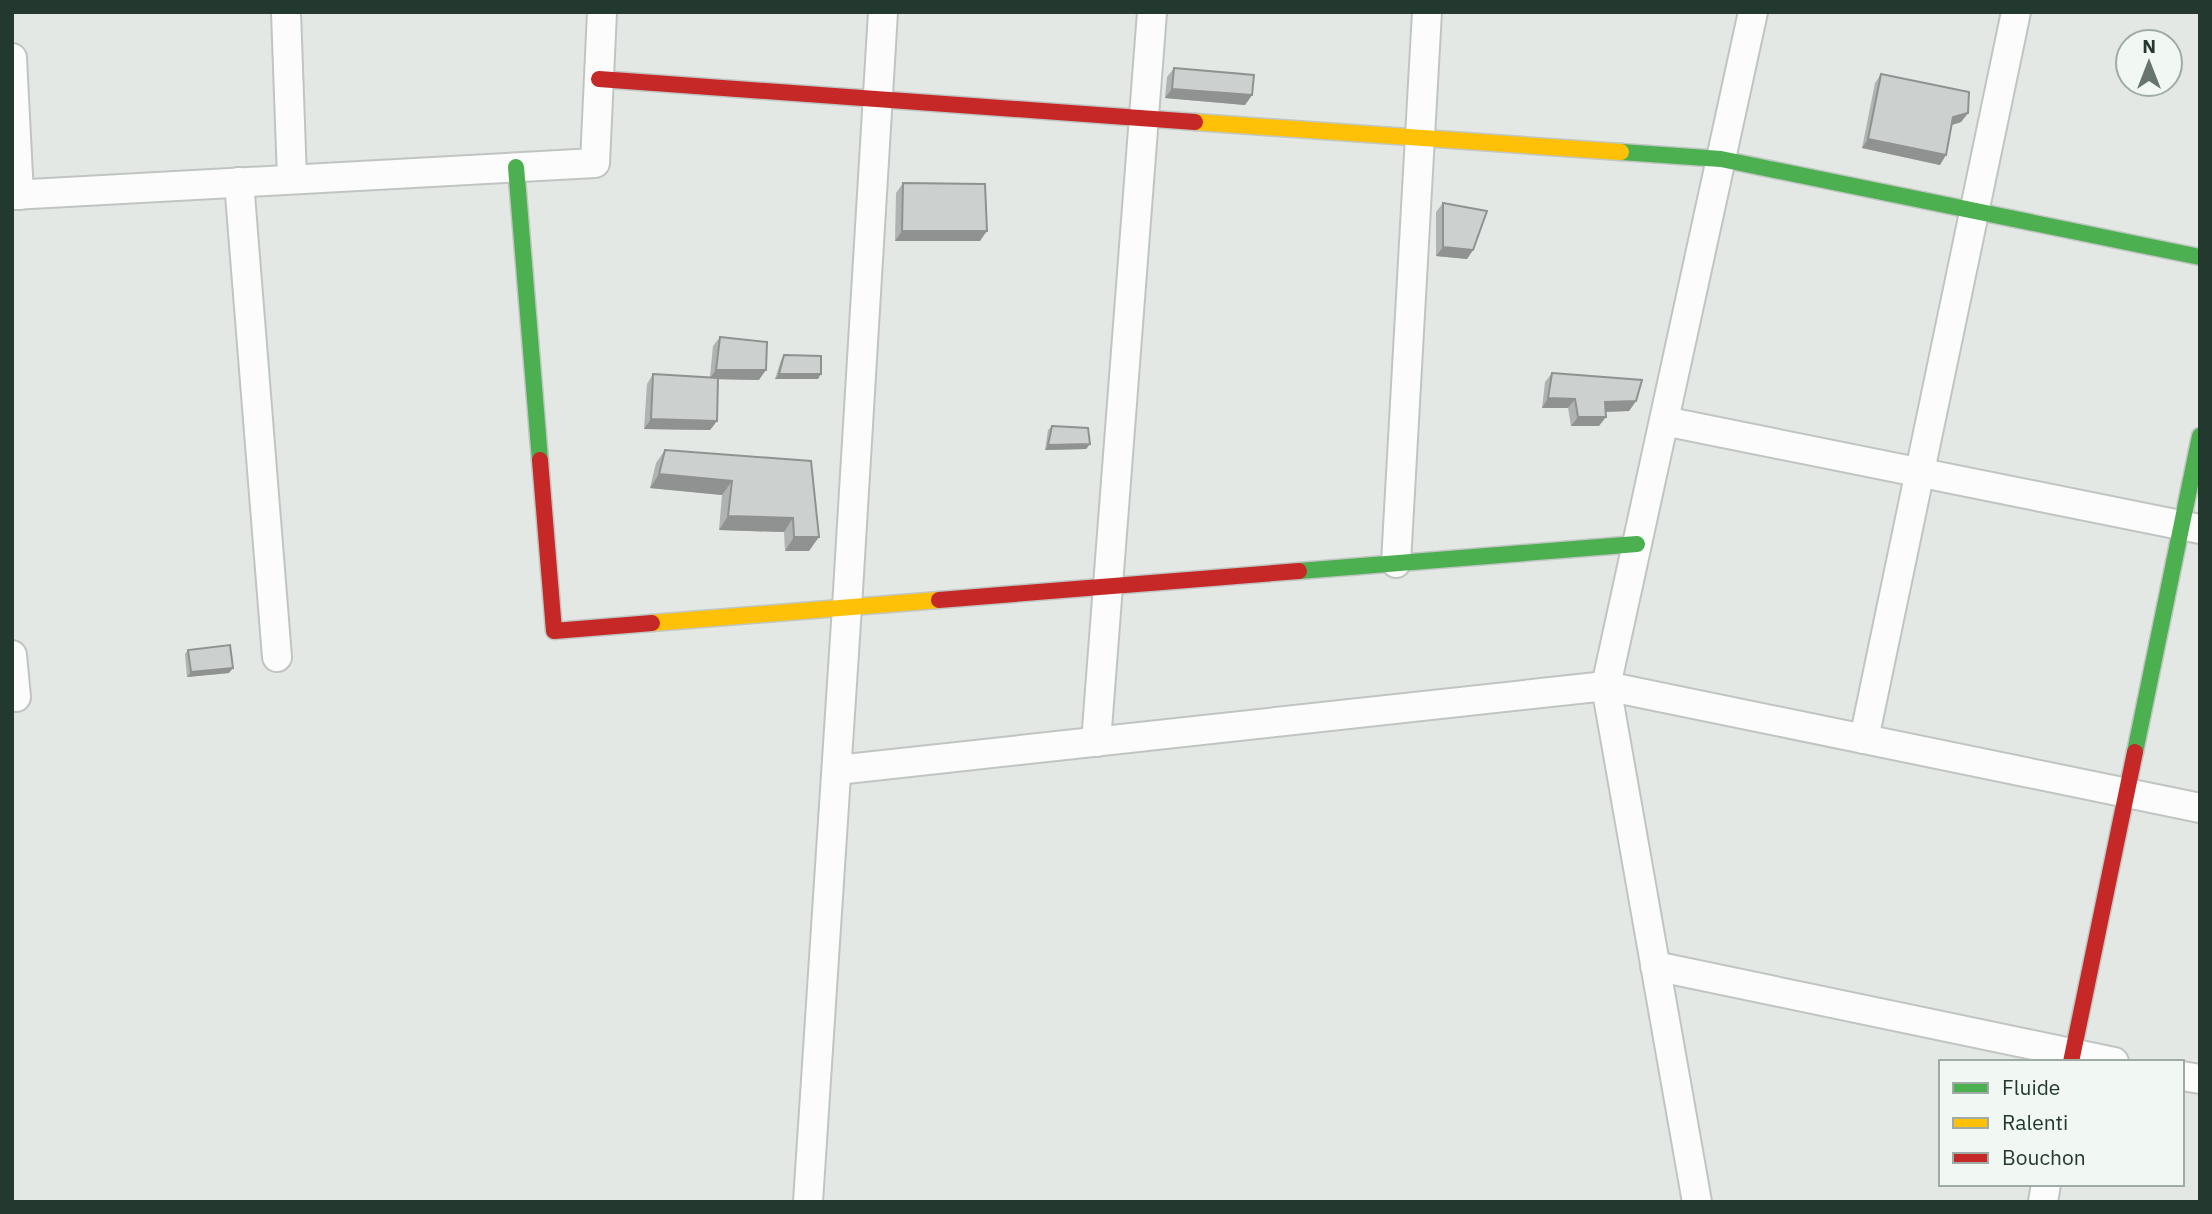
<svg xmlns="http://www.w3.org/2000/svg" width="2212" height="1214" font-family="'IBM Plex Sans',sans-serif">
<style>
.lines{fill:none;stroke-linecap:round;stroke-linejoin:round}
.street-casing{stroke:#c0c5c2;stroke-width:32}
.fast-casing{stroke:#c0c6c2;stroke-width:19}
.slow-casing{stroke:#c0c6c2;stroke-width:19}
.jam-casing{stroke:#c0c6c2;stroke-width:19}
.street{stroke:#fbfcfb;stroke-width:28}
.fast{stroke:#4caf50;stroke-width:16}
.slow{stroke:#ffc107;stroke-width:16}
.jam{stroke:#c62828;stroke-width:16}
.wall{fill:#afb3b1}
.shaded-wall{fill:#8f9290}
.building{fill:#ccd0ce;stroke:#8f9290;stroke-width:2}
</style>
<rect width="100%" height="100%" fill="#e3e8e5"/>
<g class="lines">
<defs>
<g id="street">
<path d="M286,12L292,179"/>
<path d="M12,58L19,195"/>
<path d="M239,182L277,657"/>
<path d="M12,195L595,163L602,12"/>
<path d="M1664,421L2200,529"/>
<path d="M1396,563L1427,12"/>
<path d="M12,655L16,697"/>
<path d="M1864,739L2016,12"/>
<path d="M1096,742L1152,12"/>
<path d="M837,770L1606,686L2200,808"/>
<path d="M1655,966L2114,1062"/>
<path d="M2182,1076L2200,1079"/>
<path d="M808,1202L847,607L883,12"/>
<path d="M1697,1202L1606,686L1753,12"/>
<path d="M2043,1202L2046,1184"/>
</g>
<g id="fast">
<path d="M1621,152L1721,159L2200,257"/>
<path d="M516,167L540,460"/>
<path d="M1299,571L1637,544"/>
<path d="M2135,752L2200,436"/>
</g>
<g id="slow">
<path d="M1195,122L1621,152"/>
<path d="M652,623L939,600"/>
</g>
<g id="jam">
<path d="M599,79L1195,122"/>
<path d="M540,460L554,631L652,623"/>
<path d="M939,600L1299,571"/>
<path d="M2071,1062L2135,752"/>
</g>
</defs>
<use href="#street" class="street-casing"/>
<use href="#fast" class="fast-casing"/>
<use href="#slow" class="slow-casing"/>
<use href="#jam" class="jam-casing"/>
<use href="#street" class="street"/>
<use href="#fast" class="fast"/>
<use href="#slow" class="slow"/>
<use href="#jam" class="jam"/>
</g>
<g class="wall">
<path d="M1174,68L1252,95L1245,105L1165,98L1167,77Z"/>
<path d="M1881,74L1968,113L1961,122L1951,125L1940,165L1862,148L1875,83Z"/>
<path d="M903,183L980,241H895L896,193Z"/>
<path d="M1443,203L1473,250L1467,259L1436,256V212Z"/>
<path d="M720,337L759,380L718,379L717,421L710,430L644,429L647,384L653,374L710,377L713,346Z"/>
<path d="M784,355L818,379H775L781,360Z"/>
<path d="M1552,373L1636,401L1629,411L1606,412L1599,426H1571L1568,408H1542L1545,382Z"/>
<path d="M1052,426L1090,444L1086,449L1045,450L1048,430Z"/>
<path d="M665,450L811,461L809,551H785L784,532L719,530L722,495L650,488L656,463Z"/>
<path d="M188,650L229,673L187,677L185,654Z"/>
</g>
<g class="shaded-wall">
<path d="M1172,89L1252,95L1245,105L1165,98Z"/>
<path d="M1968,113L1961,122L1946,127L1953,117Z"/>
<path d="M1868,139L1946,155L1940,165L1862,148Z"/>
<path d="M902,231H987L980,241H895Z"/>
<path d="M1443,247L1473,250L1467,259L1436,256Z"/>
<path d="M716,370H766L759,380L709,379Z"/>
<path d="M779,374H821L818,379H775Z"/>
<path d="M1548,398L1575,399L1568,408H1542Z"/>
<path d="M1636,401L1629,411L1599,412L1605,402Z"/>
<path d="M1578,417H1606L1599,426H1571Z"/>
<path d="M651,419L717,421L710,430L644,429Z"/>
<path d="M1090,444L1086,449L1045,450L1048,445Z"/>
<path d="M659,474L732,481L722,495L650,488Z"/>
<path d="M728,516L793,518L784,532L719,530Z"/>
<path d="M794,537H819L809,551H785Z"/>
<path d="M233,668L229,673L187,677L191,672Z"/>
</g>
<g class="building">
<path d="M1174,68L1254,75L1252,95L1172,89Z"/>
<path d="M1881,74L1969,92L1968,113L1953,117L1946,155L1868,139Z"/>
<path d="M903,183L985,184L987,231H902Z"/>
<path d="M1443,203L1487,211L1473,250L1443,247Z"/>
<path d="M720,337L767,342L766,370H716Z"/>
<path d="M784,355L821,356V374H779Z"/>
<path d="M1552,373L1642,380L1636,401L1605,402L1606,417H1578L1575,399L1548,398Z"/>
<path d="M653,374L718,378L717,421L651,419Z"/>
<path d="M1052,426L1088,428L1090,444L1048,445Z"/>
<path d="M665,450L811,461L819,537H794L793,518L728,516L732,481L659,474Z"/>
<path d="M230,645L233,668L191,672L188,650Z"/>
</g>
<rect width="2212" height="1214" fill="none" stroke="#233930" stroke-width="28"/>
<rect x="1939" y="1060" width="245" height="126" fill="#f1f7f3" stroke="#9faba5" stroke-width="2"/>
<rect x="1953" y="1083" width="35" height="10" fill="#4caf50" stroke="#9faba5" stroke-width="2"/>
<text x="2002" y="1095" font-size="21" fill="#233930">Fluide</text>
<rect x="1953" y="1118" width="35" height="10" fill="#ffc107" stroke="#9faba5" stroke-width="2"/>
<text x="2002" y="1130" font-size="21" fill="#233930">Ralenti</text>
<rect x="1953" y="1153" width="35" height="10" fill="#c62828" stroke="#9faba5" stroke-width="2"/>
<text x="2002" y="1165" font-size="21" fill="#233930">Bouchon</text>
<g transform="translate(2149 63)"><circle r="33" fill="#f1f7f3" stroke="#9faba5" stroke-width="2"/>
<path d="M0-5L12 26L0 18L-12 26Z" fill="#66766f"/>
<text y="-10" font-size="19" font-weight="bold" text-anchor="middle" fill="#233930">N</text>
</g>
</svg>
